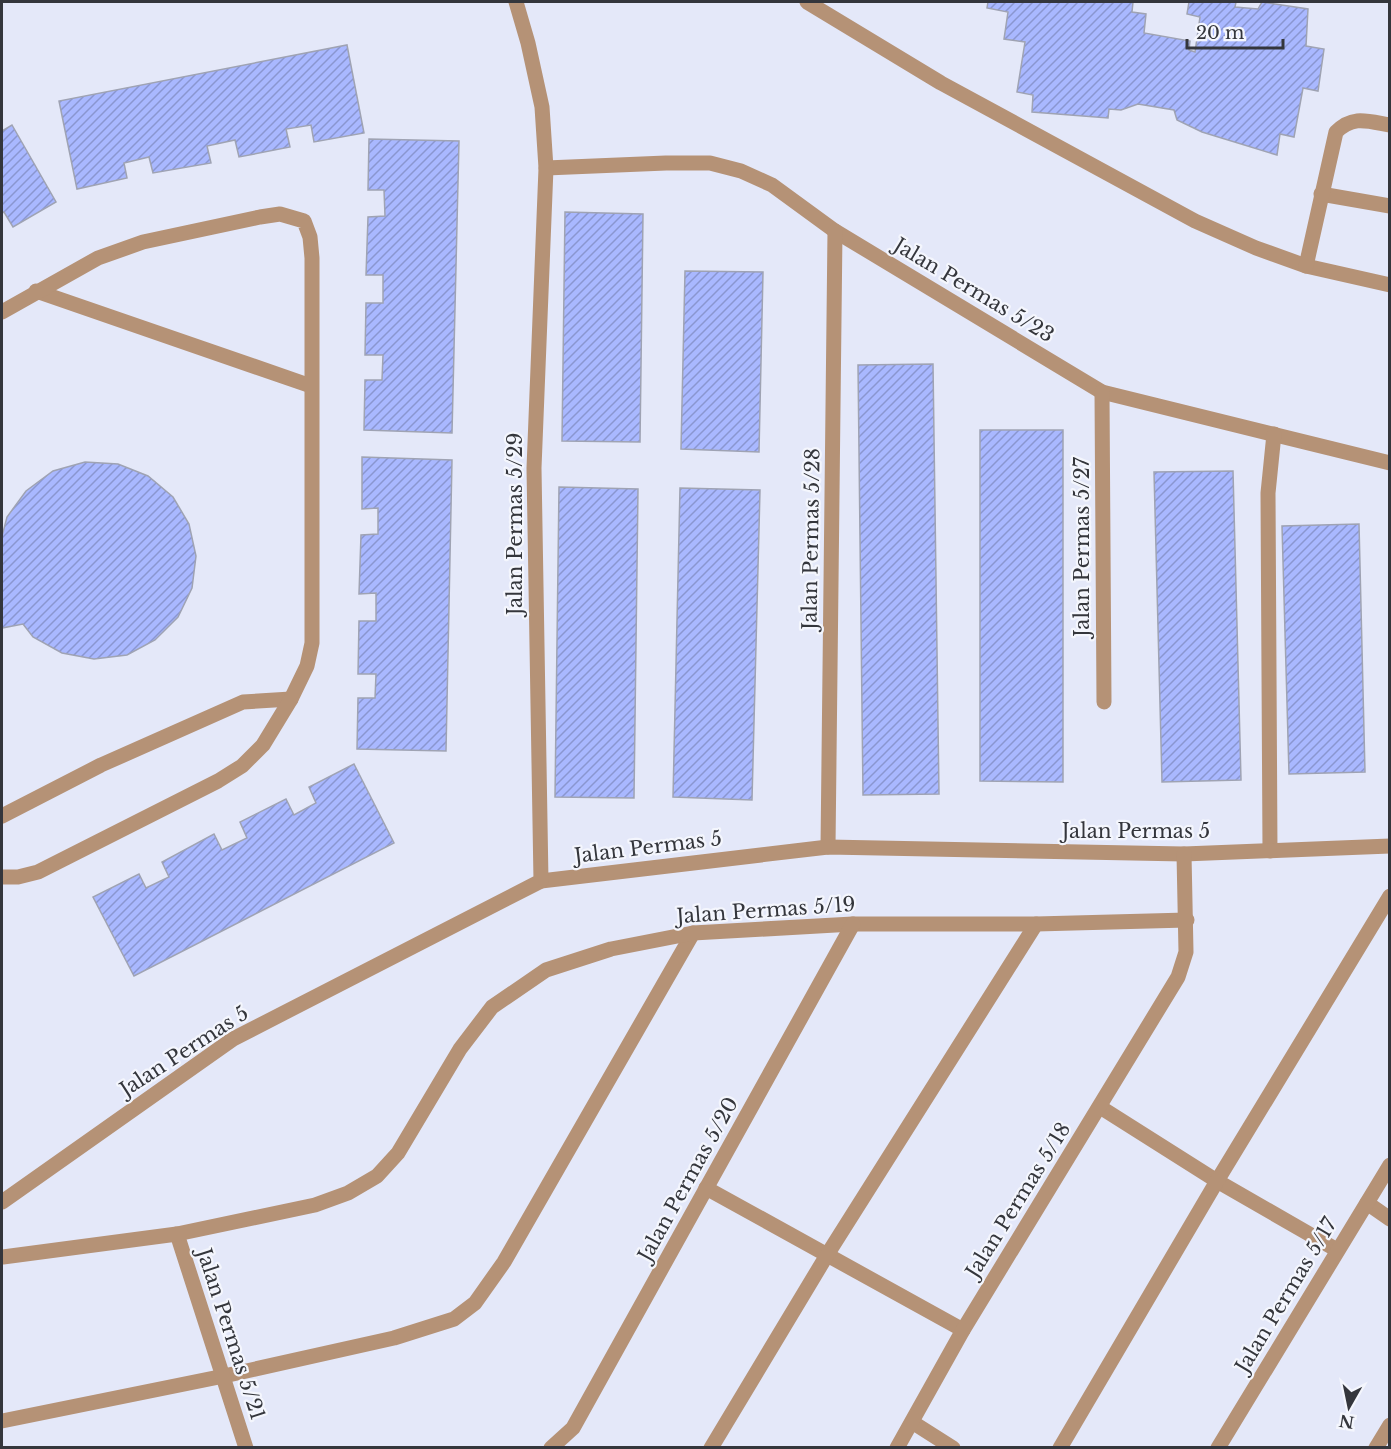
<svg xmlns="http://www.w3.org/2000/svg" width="1391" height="1449" font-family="'Libre Baskerville',serif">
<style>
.building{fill:url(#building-hatch);stroke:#9fa3b3;stroke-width:1.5}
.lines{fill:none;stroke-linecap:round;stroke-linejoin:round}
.service{stroke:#b59276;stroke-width:15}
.minor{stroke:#b59276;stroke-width:15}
.tertiary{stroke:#b59276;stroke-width:15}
.labels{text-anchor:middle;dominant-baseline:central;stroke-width:4.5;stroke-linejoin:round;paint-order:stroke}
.street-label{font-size:20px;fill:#34363c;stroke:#f4f6fd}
</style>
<defs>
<pattern id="building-hatch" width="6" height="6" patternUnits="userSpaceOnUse" patternTransform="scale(1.5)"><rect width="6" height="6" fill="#a9b8ff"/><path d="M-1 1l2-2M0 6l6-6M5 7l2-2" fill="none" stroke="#8a96d0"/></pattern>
</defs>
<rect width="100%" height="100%" fill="#e4e8f9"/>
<g class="building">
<path d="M988,2H1133L1132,12L1146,14L1144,33L1190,41L1189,50L1195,52L1200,17L1187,14L1189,2H1236L1235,7L1258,9L1262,2L1308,9L1306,46L1324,49L1318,91L1303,88L1294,137L1280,134L1277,155L1202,132L1177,120L1174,110L1138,104L1121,110L1109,109L1108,118L1032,112L1033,95L1017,92L1025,42L1004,39L1008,12L987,8Z"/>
<path d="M347,45L364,133L314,142L311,125L286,129L290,147L239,157L235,140L207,146L211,163L153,173L149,157L124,163L127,178L77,189L59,101Z"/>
<path d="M12,125L56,202L13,227L4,212L2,213V131Z"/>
<path d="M369,139L459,141L452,433L364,430L365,380H382L383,355H365L366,303H383V275H366L368,217L385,216L384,190H368Z"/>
<path d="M565,212L643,214L640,442L562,441Z"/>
<path d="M685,271L763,272L759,452L681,449Z"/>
<path d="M933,364L939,794L863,795L858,365Z"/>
<path d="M980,430H1063V782L980,781Z"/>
<path d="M362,457L452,460L446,751L357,749L358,698H375L376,674H358L359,621H376V593L359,594L361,535L378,534V508L362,509Z"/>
<path d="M85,462L118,464L148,476L173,497L189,524L196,556L192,588L178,617L155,640L127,655L94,659L62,653L33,637L23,624L2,628V536L7,517L26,491L53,471Z"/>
<path d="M1233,471L1241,780L1162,782L1154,472Z"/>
<path d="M559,487L638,489L634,798L555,797Z"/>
<path d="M680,488L760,490L752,800L673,797Z"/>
<path d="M1359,524L1365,772L1289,774L1282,526Z"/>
<path d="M354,764L394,843L134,976L93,897L139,874L146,888L169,877L162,862L214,834L222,850L247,838L240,822L286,799L294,815L316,803L309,787Z"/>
</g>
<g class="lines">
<g class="service">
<path d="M807,2L941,83L1195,221L1256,248L1306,266L1390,285"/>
<path d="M1321,194L1390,206"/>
<path d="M1306,266L1336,132C1353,115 1367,121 1390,125"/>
<path d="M36,291L311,386"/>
<path d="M2,816L101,765L243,702L291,699"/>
<path d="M1100,1107L1217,1181L1337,1250"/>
<path d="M706,1188L963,1330"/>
<path d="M1367,1203L1390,1219"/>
<path d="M2,1421L224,1376L394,1338L454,1319L475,1303L504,1262L693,933"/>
<path d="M711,1448L827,1255L1036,924"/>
<path d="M1060,1448L1217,1181L1390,896"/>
<path d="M1376,1448L1390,1425"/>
</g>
<g class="minor">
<path d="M546,168L666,163H710L741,171L772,185L835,231L1102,392L1390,463"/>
<path d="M2,312L98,258L143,242L260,217L280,214L304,221L310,237L312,258V643L307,666L291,699L263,745L242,766L218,781L38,872L18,877H2"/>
<path d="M1102,392L1104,702"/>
<path d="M828,847L835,231"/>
<path d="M1270,851L1268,493L1274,434"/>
<path d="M541,881L828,847L1184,854L1390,846"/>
<path d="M177,1234L246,1448"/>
<path d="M3,1257L177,1234L315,1205L348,1193L377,1176L398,1153L460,1049L492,1007L546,970L611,949L693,933L853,924H1036L1187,920"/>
<path d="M912,1422L953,1448"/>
<path d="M551,1448L573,1428L853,924"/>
<path d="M897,1448L963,1330L1178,977L1186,952L1184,854"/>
<path d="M1218,1448L1390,1165"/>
</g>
<path class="tertiary" d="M2,1202L233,1039L541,881L534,468L546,168L542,107L528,43L516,2"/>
</g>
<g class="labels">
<g class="street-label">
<text transform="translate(974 290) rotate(31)">Jalan Permas 5/23</text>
<text transform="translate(515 524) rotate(-90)">Jalan Permas 5/29</text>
<text transform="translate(811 539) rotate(-89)">Jalan Permas 5/28</text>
<text transform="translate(1082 547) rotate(-90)">Jalan Permas 5/27</text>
<text x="1136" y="831">Jalan Permas 5</text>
<text transform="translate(648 847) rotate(-7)">Jalan Permas 5</text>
<text transform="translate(766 910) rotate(-4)">Jalan Permas 5/19</text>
<text transform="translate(184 1051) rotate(-33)">Jalan Permas 5</text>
<text transform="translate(688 1179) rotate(-61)">Jalan Permas 5/20</text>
<text transform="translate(1018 1200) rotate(-58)">Jalan Permas 5/18</text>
<text transform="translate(1286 1295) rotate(-59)">Jalan Permas 5/17</text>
<text transform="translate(231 1334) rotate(72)">Jalan Permas 5/21</text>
</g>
</g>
<rect width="1391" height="1449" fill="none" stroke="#34363c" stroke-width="6"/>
<g transform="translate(1349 1407) rotate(189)" stroke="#f4f6fd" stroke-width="4.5" paint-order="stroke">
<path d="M0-4.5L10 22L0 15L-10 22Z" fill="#34363c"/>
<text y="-9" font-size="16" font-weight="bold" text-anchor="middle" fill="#34363c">N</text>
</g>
<path d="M1187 39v9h96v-9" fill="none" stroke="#34363c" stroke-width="3"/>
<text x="1196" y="39" font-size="18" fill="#34363c" stroke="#f4f6fd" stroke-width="4.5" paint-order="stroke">20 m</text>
</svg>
